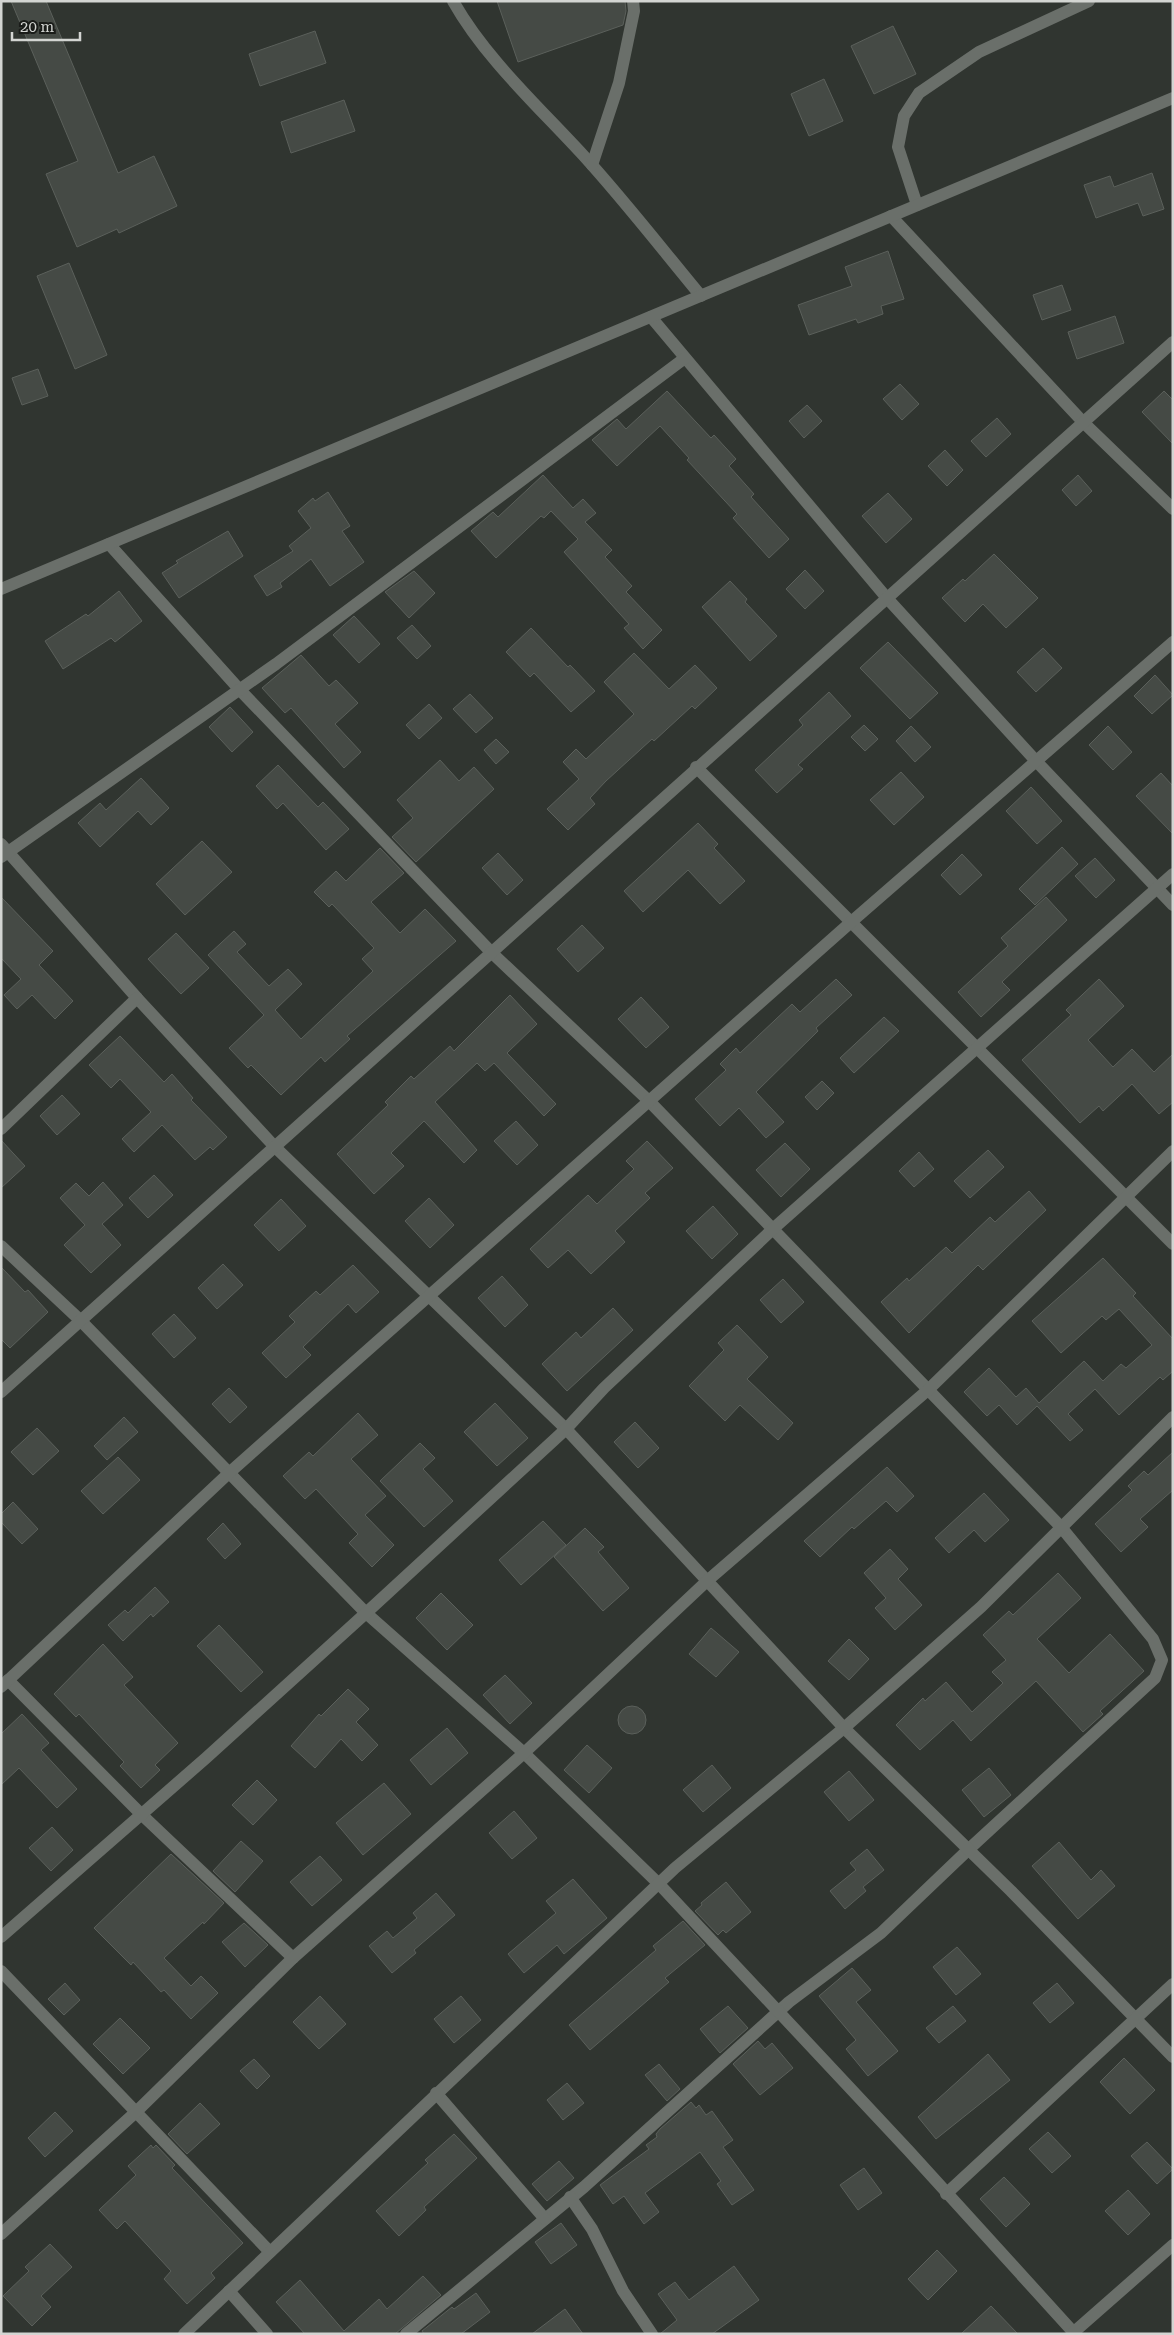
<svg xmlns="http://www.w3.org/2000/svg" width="1174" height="2335" font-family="'Roboto Serif',serif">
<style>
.building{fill:#454a45;stroke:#5b605b}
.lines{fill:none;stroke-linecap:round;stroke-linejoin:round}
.minor{stroke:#6a6f6a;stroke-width:12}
</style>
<rect width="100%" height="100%" fill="#303530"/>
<g class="building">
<path d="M11,1H46L118,173L154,156L177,206L119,233L117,229L77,247L46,174L78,161Z"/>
<path d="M497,1H625L626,11L623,25L518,62Z"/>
<path d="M893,26L916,74L874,94L851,46Z"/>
<path d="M315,31L326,63L260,86L249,54Z"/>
<path d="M824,79L843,121L809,136L791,94Z"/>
<path d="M344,100L355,131L291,153L281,122Z"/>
<path d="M1152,173L1164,209L1143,216L1138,203L1096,218L1084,185L1110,176L1114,187Z"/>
<path d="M888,251L904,299L881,306L883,314L858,323L856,319L809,335L798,305L852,286L845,267Z"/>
<path d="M69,263L107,355L75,369L37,276Z"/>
<path d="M1062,285L1071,310L1042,320L1033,295Z"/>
<path d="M1115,316L1124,343L1077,359L1068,332Z"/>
<path d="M38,369L48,396L22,405L12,378Z"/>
<path d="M900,384L919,404L902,420L883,399Z"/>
<path d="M667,391L711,438L714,435L736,459L729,466L754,494L751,497L789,539L769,558L733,518L737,514L687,460L689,458L660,426L617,466L592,440L617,419L626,429Z"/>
<path d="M1164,391L1173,400V444L1142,412Z"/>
<path d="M807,405L822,421L804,438L789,421Z"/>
<path d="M997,418L1011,434L986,457L971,441Z"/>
<path d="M945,450L963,470L947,486L928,466Z"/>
<path d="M543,475L573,508L583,499L596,513L585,522L612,550L605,557L632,586L626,592L662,630L643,649L624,628L629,624L564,552L578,539L551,511L544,518L541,516L496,558L471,531L493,512L498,517Z"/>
<path d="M1078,475L1092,491L1076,506L1062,490Z"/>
<path d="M328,492L350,526L342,531L364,562L330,586L311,559L280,583L282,587L267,596L254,576L293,551L289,546L311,528L298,511L313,498L315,501Z"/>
<path d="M888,493L912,519L886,543L862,516Z"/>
<path d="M228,531L243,556L179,598L162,573L178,563L176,561Z"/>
<path d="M994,554L1038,598L1006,628L983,604L965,622L942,598L963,579L965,581Z"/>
<path d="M805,570L824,591L805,609L786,589Z"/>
<path d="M414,571L435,593L409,618L385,592Z"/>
<path d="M730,581L747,599L745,602L777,636L750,661L702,607Z"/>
<path d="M119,591L142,621L115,642L111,638L63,669L45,641L86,614L88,616Z"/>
<path d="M354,616L380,644L359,663L333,635Z"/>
<path d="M412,625L431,646L417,659L397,638Z"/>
<path d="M531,628L568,667L570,665L595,691L571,712L534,673L530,677L506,652Z"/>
<path d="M888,642L938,693L910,719L860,668Z"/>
<path d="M1043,648L1062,668L1036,692L1017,672Z"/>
<path d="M634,653L669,689L695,665L717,688L695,709L692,706L654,741L652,739L606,781L590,798L595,804L568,830L547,809L579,779L563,762L576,749L586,759L634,714L604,682Z"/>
<path d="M301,655L329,686L336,680L358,703L335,724L361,752L344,768L291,708L285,713L262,688Z"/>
<path d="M1155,675L1173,695L1152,714L1134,696Z"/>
<path d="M829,692L851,716L798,765L803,769L777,793L755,770L803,725L799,720Z"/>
<path d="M470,694L493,718L476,733L453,709Z"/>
<path d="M429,704L442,718L419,739L406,725Z"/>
<path d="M230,707L253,732L232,752L209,727Z"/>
<path d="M864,725L878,739L865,751L851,737Z"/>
<path d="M911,726L931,747L915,762L896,741Z"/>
<path d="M1108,726L1132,752L1113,770L1089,745Z"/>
<path d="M496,739L509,752L496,764L484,750Z"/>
<path d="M440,760L459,781L474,767L494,789L416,862L392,837L413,818L397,800Z"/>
<path d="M278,765L318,807L323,802L349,829L326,850L283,803L277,809L256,786Z"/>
<path d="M901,772L924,797L894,825L870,800Z"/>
<path d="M1161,773L1173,786V834L1136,796Z"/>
<path d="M141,778L169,808L151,825L138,811L100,847L78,823L100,803L106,810Z"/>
<path d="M1031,787L1062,821L1037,844L1006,811Z"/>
<path d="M698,823L718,844L714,848L745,881L720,904L688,870L643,912L624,891Z"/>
<path d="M202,841L232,872L185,915L156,884Z"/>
<path d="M1062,847L1078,864L1035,905L1019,889Z"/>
<path d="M380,848L404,873L371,902L400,933L425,909L456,941L347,1036L350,1039L325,1062L321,1057L281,1095L251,1065L248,1068L229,1048L264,1015L208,955L234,931L246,944L237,952L269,986L288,969L302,984L275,1010L301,1039L373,971L362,959L374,948L332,904L329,907L314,892L336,871L346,881Z"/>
<path d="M498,853L523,880L507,895L482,868Z"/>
<path d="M962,854L982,875L960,895L941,875Z"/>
<path d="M1095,858L1115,880L1096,898L1075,876Z"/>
<path d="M1,897L53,951L39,965L73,1001L55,1019L32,995L17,1009L4,995L21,979L1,958Z"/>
<path d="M1046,897L1067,920L1002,982L1010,990L981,1017L958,992L1008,946L1001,938Z"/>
<path d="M582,925L604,948L578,972L557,949Z"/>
<path d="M176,933L209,968L181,994L148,959Z"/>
<path d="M836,979L852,995L816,1028L818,1031L756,1092L784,1122L766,1138L739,1108L720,1126L695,1099L726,1070L720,1064L736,1048L740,1053L792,1004L800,1012Z"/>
<path d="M1099,979L1124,1006L1088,1040L1113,1067L1132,1049L1154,1072L1173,1054V1102L1159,1114L1132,1084L1103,1111L1099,1106L1080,1123L1022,1060L1071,1015L1066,1010Z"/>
<path d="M510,995L537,1024L507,1053L556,1104L544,1116L494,1063L485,1071L477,1063L435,1102L477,1150L464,1163L424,1121L391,1153L404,1166L374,1194L337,1154L388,1105L385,1102L411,1076L414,1079L450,1046L454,1051Z"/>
<path d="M641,997L669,1027L646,1048L618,1019Z"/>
<path d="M884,1017L899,1031L854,1073L840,1058Z"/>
<path d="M120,1036L164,1082L172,1074L193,1098L191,1100L227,1137L213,1150L210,1147L195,1160L162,1125L134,1152L122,1139L151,1112L120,1079L111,1088L89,1065Z"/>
<path d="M822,1081L834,1093L817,1110L805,1097Z"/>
<path d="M62,1095L80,1114L57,1135L40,1116Z"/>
<path d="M516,1121L538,1145L517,1165L494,1141Z"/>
<path d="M1,1140L25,1166L1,1188Z"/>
<path d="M647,1141L673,1168L645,1193L650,1198L615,1231L625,1242L591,1274L568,1250L548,1268L530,1249L588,1195L597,1204L634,1169L626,1161Z"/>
<path d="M785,1143L810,1169L781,1197L756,1170Z"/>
<path d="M988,1150L1004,1167L970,1198L954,1181Z"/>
<path d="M919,1152L934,1169L914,1187L899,1171Z"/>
<path d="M154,1175L173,1195L148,1218L129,1198Z"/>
<path d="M103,1182L123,1205L102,1224L121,1245L91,1273L64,1245L85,1225L60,1198L76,1183L89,1196Z"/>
<path d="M1029,1191L1046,1210L983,1270L978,1265L909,1333L881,1302L907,1278L909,1281L946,1247L952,1253L990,1217L995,1222Z"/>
<path d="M429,1198L454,1225L430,1248L405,1221Z"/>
<path d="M281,1199L306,1226L279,1251L254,1225Z"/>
<path d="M713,1206L738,1234L712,1259L686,1231Z"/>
<path d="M1103,1258L1136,1293L1133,1296L1173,1339V1371L1163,1380L1160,1377L1119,1415L1095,1389L1068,1414L1083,1430L1070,1441L1037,1406L1017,1425L999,1405L987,1416L964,1392L989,1368L1016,1397L1026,1388L1039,1403L1084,1361L1103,1381L1121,1364L1126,1368L1152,1345L1119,1309L1106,1320L1102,1316L1061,1353L1032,1321Z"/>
<path d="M223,1264L243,1285L217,1309L198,1288Z"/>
<path d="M353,1265L379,1292L356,1313L348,1304L303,1347L311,1355L286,1378L262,1353L295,1322L289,1316L316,1291L320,1295Z"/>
<path d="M1,1267L25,1292L28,1290L48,1312L10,1348L1,1339Z"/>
<path d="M502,1276L528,1305L505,1327L478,1298Z"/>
<path d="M783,1279L804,1302L781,1323L760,1300Z"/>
<path d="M613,1308L633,1330L567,1391L542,1364L576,1332L581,1338Z"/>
<path d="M174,1314L196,1338L174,1358L152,1334Z"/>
<path d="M737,1325L768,1357L747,1379L793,1423L778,1440L740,1405L725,1421L689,1386L724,1350L718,1343Z"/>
<path d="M229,1388L247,1407L230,1423L212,1404Z"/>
<path d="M495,1403L528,1438L497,1466L464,1432Z"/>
<path d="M358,1413L378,1435L351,1459L386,1496L365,1515L394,1545L372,1567L349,1543L358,1534L316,1489L305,1499L283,1476L309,1452L313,1456Z"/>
<path d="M124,1417L138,1432L107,1460L94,1446Z"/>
<path d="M635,1422L659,1448L638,1468L614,1442Z"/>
<path d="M37,1428L59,1451L33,1475L11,1452Z"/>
<path d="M420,1443L435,1458L423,1469L453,1501L424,1527L380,1481Z"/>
<path d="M1173,1452V1490L1140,1519L1148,1527L1121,1552L1095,1524L1132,1490L1128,1486L1144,1471L1148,1475Z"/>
<path d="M118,1457L140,1480L103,1514L81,1491Z"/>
<path d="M887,1467L914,1496L897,1512L886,1501L854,1529L852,1527L820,1557L804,1541Z"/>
<path d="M984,1493L1009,1520L985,1542L974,1530L949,1553L935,1538Z"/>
<path d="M13,1502L38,1529L22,1544L1,1522V1514Z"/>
<path d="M543,1521L566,1545L521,1585L499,1560Z"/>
<path d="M223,1523L241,1544L225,1559L207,1539Z"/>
<path d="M585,1528L604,1547L598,1552L629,1588L603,1611L554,1557Z"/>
<path d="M890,1549L908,1569L898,1579L922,1605L895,1630L875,1608L886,1598L864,1573Z"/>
<path d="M1058,1573L1081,1598L1037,1639L1069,1673L1110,1634L1144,1671L1100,1711L1103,1714L1083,1732L1036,1681L971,1741L953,1720L920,1750L896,1725L923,1698L925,1701L946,1682L972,1712L1003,1683L992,1672L1006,1660L983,1635L1009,1611L1013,1615Z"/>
<path d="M155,1587L169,1602L153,1617L151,1614L123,1641L108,1625L125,1610L128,1613Z"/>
<path d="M441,1593L473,1625L447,1650L416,1618Z"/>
<path d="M219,1625L263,1672L241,1692L197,1646Z"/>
<path d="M711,1628L739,1652L716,1677L689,1654Z"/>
<path d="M849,1639L869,1659L849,1680L828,1661Z"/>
<path d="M103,1644L133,1677L124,1685L178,1743L155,1765L160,1770L141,1788L120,1766L124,1762L79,1714L76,1717L54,1694Z"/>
<path d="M505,1675L532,1703L510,1724L483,1695Z"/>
<path d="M348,1689L369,1709L356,1722L378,1745L362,1761L341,1739L315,1768L291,1746L319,1714L321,1716Z"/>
<circle cx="632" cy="1720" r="14"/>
<path d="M22,1714L49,1743L41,1750L77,1789L57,1808L19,1768L1,1785V1734Z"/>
<path d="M447,1728L468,1753L431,1785L410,1760Z"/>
<path d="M587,1745L612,1768L589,1793L564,1770Z"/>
<path d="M712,1765L731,1788L703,1812L683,1790Z"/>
<path d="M989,1768L1011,1795L984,1817L962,1790Z"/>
<path d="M849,1771L874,1800L849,1821L824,1792Z"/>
<path d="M257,1780L277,1800L253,1825L232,1805Z"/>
<path d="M384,1783L411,1814L363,1855L336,1823Z"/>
<path d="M514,1811L537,1838L512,1859L489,1833Z"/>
<path d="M52,1827L73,1850L51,1871L29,1848Z"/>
<path d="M241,1841L263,1861L235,1892L213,1871Z"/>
<path d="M1059,1842L1091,1880L1101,1870L1115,1886L1078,1919L1032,1866Z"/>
<path d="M867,1849L884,1870L863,1887L866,1891L845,1909L830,1891L856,1870L850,1863Z"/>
<path d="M171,1854L224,1903L204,1924L203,1922L164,1958L191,1986L201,1976L218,1993L191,2019L164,1990L161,1992L133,1962L131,1965L94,1928Z"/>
<path d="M320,1856L342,1880L312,1906L290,1882Z"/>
<path d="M573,1879L607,1918L564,1954L557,1945L524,1973L508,1954L556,1913L546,1901Z"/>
<path d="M726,1882L751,1912L726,1933L723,1930L718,1935L695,1911L702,1905L701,1903Z"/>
<path d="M436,1893L455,1915L414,1950L416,1953L392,1973L369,1946L387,1931L393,1938L417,1918L413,1913Z"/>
<path d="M683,1921L705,1945L665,1978L669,1982L590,2050L569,2025L656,1950L653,1946Z"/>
<path d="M244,1923L268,1945L245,1967L222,1942Z"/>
<path d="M957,1947L981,1974L956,1995L933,1967Z"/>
<path d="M852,1968L871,1990L856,2002L898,2051L868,2076L846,2049L856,2040L819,1996Z"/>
<path d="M65,1983L80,2000L64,2015L48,1999Z"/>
<path d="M1057,1983L1074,2003L1050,2023L1033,2003Z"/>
<path d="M320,1996L346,2024L319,2049L293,2022Z"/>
<path d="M461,1996L481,2020L454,2043L434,2019Z"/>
<path d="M728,2006L748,2028L720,2053L700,2029Z"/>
<path d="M953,2006L966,2021L939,2043L926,2028Z"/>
<path d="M120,2018L150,2048L123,2074L93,2044Z"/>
<path d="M758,2041L765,2049L772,2043L793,2068L760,2095L733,2064Z"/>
<path d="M988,2054L1010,2080L936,2139L918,2117Z"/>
<path d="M1124,2058L1155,2090L1130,2114L1100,2082Z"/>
<path d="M254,2059L270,2076L257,2089L240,2071Z"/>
<path d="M659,2064L680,2089L667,2101L645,2075Z"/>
<path d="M567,2083L584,2103L563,2120L547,2100Z"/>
<path d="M691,2102L696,2108L699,2105L706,2115L712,2111L733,2140L723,2147L754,2190L732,2205L717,2184L721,2181L700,2152L645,2193L659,2212L644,2224L624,2196L613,2204L600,2185L649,2149L646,2145L657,2137L656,2134L660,2129Z"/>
<path d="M200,2103L220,2124L187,2154L168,2134Z"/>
<path d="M55,2112L73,2131L45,2157L28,2138Z"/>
<path d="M1048,2132L1071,2156L1052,2173L1029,2149Z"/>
<path d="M454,2134L477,2158L424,2207L426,2210L399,2236L376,2211L428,2163L425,2160Z"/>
<path d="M1147,2142L1173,2169L1157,2184L1131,2156Z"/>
<path d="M151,2145L153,2148L156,2145L175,2165L172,2168L243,2243L211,2273L215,2278L187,2304L164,2279L171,2271L125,2221L117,2229L99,2210L136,2175L128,2166Z"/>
<path d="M559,2161L574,2178L547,2201L532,2184Z"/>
<path d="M864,2168L882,2193L858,2210L840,2185Z"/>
<path d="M1004,2177L1030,2204L1006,2227L980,2199Z"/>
<path d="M1128,2190L1150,2214L1128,2235L1105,2211Z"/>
<path d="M561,2223L577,2245L551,2264L535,2242Z"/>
<path d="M50,2244L72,2267L41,2296L51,2307L32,2326L3,2296L29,2271L25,2267Z"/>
<path d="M937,2250L957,2271L928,2300L908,2279Z"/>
<path d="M734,2266L759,2300L712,2334H660L677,2320L658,2294L675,2282L689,2300Z"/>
<path d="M423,2276L441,2295L395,2334H305L276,2302L300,2280L344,2331L379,2299L387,2309Z"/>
<path d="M476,2293L490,2312L461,2334H424L422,2331L452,2307L454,2309Z"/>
<path d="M991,2306L1018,2334H961Z"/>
<path d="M565,2309L583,2334H532Z"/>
</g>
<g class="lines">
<g class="minor">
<path d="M453,1C485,58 539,107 583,155C624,200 662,249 701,296"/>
<path d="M592,165L619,83L634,11L633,1"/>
<path d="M917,205L898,147L904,116L919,93L979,52L1089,1"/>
<path d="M891,216L1083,422L1173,509"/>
<path d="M651,317L886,597L1036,761L1173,905"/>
<path d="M109,544L239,689L491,952L649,1101L1061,1527L1153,1639L1162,1660L1155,1678L969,1849L881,1933L789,2002L584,2187L406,2334"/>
<path d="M1,589L1173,98"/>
<path d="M696,767L1173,1244"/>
<path d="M1,844L137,998L274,1146L566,1429L844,1728L1011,1891L1173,2057"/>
<path d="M1,857L276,664L685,358"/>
<path d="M1,1129L137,998"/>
<path d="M1,1246L80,1320L366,1613L524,1753L659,1884L908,2150L1075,2334"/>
<path d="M1,1392L1173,342"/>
<path d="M8,1680L141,1814L293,1958"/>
<path d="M1,1687L229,1473L850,923L1173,642"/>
<path d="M1,1937L206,1758L366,1613L566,1429L604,1388L774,1228L1173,874"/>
<path d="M1,1971L270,2252"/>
<path d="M436,2093L545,2219"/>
<path d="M946,2194L1173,1984"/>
<path d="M570,2197L592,2229L623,2291L652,2334"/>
<path d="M1,2234L136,2112L293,1958L524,1753L707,1581L929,1389L1173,1151"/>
<path d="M229,2291L267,2334"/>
<path d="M1074,2332L1173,2245"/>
<path d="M184,2334L675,1868L844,1728L981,1607L1173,1417"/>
</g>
</g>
<rect width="1174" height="2335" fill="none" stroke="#d3d5d2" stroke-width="5"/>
<path d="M12 32v8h68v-8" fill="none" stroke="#d3d5d2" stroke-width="2.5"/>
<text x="20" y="32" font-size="15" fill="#d3d5d2" stroke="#1a1c19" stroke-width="4" paint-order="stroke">20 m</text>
</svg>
